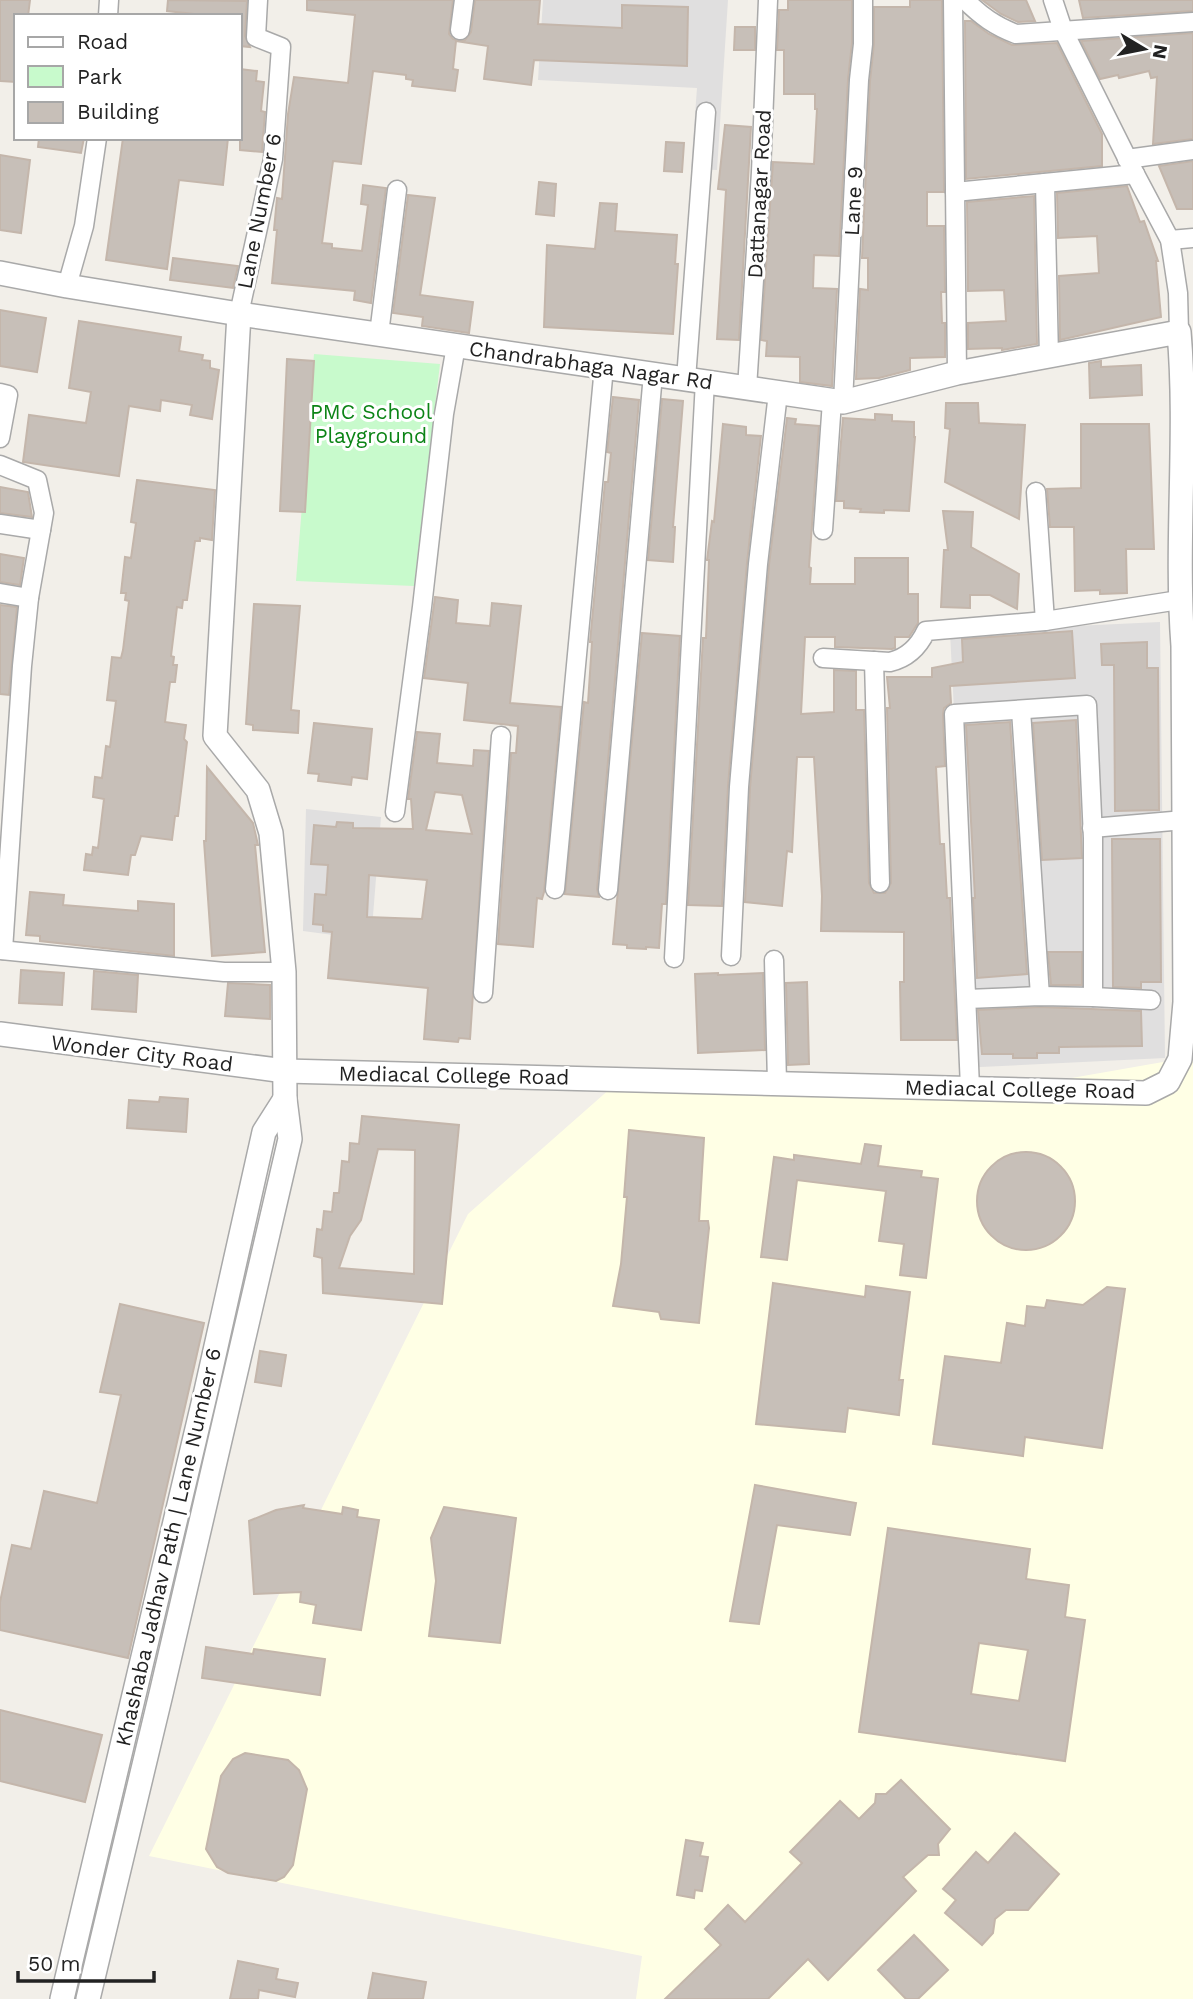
<svg xmlns="http://www.w3.org/2000/svg" width="1193" height="1999" font-family="'Work Sans',sans-serif">
<style>
.residential{fill:#e0dfdf}
.education{fill:#ffffe5}
.park{fill:#c8facc}
.building{fill:#c7bfb8;stroke:#c4b6ab;stroke-width:2;fill-rule:evenodd}
.lines{fill:none;stroke-linecap:round;stroke-linejoin:round}
.minor-casing{stroke:#a9a9a9;stroke-width:21}
.tertiary-casing{stroke:#a9a9a9;stroke-width:26}
.minor{stroke:#fff;stroke-width:18}
.tertiary{stroke:#fff;stroke-width:23}
.labels{text-anchor:middle;dominant-baseline:central;stroke-width:6;stroke-linejoin:round;paint-order:stroke}
.street-label{font-size:21px;fill:#222;stroke:#fff}
.park-label{font-size:21px;fill:#0c8416;stroke:#fff}
</style>
<rect width="100%" height="100%" fill="#f2efe9"/>
<g class="residential">
<path d="M543,0H728L717,170L691,169L697,88L538,80Z"/>
<path d="M1160,622L1165,1058L959,1068L951,712L954,711L950,632Z"/>
<path d="M306,809L381,817L371,940L303,931Z"/>
</g>
<path class="education" d="M1193,646V1999H636L642,1956L149,1856L468,1214L620,1080L1009,1089L1180,1059Z"/>
<path class="park" d="M314,354L440,364L414,586L296,581Z"/>
<g class="building">
<path d="M0,0H30L28,16H16V82L0,81Z"/>
<path d="M168,0L247,1L245,36L250,47L240,46V16H213L167,11Z"/>
<path d="M307,0H453L449,34L453,39L459,41L465,40L471,32L475,0H540L538,24L622,28V5L688,7L687,66L534,60L531,85L484,79L488,46L456,41L453,69L458,70L455,91L412,86L413,80L406,79V75L373,71L361,164L333,161L322,243L332,244V248L362,251L368,205L361,204L363,185L386,188L371,303L354,300L355,291L272,283L277,230H274L277,198L282,199L288,114L294,77L348,83L355,15L307,10Z"/>
<path d="M788,0H852V43L848,79L839,256L814,255L813,288L837,289L832,386L800,382V357L766,356L767,341L761,340L773,162L814,164L817,109H815V94H784V50H777L779,10H788Z"/>
<path d="M910,0H942L944,192H927V226H944L945,292H941L942,323H945V357L910,358V370L879,378L856,379L860,289L868,290V258H862L870,81L874,44V7H910Z"/>
<path d="M982,0H1026L1035,21L1018,22L1001,14Z"/>
<path d="M1079,0H1193V11L1083,18Z"/>
<path d="M965,21H971L989,34L1012,45L1057,43L1102,134V166L966,179Z"/>
<path d="M735,27H755V50H734Z"/>
<path d="M1193,33V139L1153,144L1157,77L1151,78L1149,71L1119,78L1118,75L1100,79L1081,41Z"/>
<path d="M240,69L257,71L256,81L264,82L261,111L265,112L262,152L240,150Z"/>
<path d="M725,125L751,127L739,340L717,339L726,190L718,189Z"/>
<path d="M39,138H84L81,153L38,147Z"/>
<path d="M123,138H228L223,185L179,180L167,269L106,260Z"/>
<path d="M666,142L684,143L682,172L664,171Z"/>
<path d="M0,155L30,160L21,233L0,230Z"/>
<path d="M1193,161V209H1177L1159,166Z"/>
<path d="M539,182L556,184L554,216L536,214Z"/>
<path d="M1127,186L1140,222L1144,221L1158,261H1156L1161,317L1060,340L1059,276L1099,273L1097,236L1058,238L1057,193Z"/>
<path d="M408,195L435,198L420,295L473,302L469,333L422,326L423,317L393,313Z"/>
<path d="M1034,196L1037,344L1002,350V348L968,349V323L1006,321L1004,290L968,291L967,202Z"/>
<path d="M600,203L617,204L615,231L677,235L675,264H678L673,334L544,327L547,245L595,249Z"/>
<path d="M173,258L238,266L233,288L170,280Z"/>
<path d="M0,310L46,318L37,372L0,366Z"/>
<path d="M79,321L181,337L179,351L203,355L202,360L210,361V368L219,370L212,419L190,415L192,405L161,400L160,411L129,406L119,476L23,462L29,415L86,423L91,392L69,388Z"/>
<path d="M287,359L314,361L305,512L280,511Z"/>
<path d="M1101,361V367L1141,365L1142,395L1090,398L1089,363Z"/>
<path d="M613,397L639,400L597,889L599,897L565,894L584,702L588,703L592,642H590L605,482H608L611,453L607,452Z"/>
<path d="M662,399L683,401L673,527H675L673,562L648,560Z"/>
<path d="M946,403H978L979,423L1025,425L1019,519L945,482L950,429L945,428Z"/>
<path d="M875,414L892,415V421L914,422V437H915L909,511L884,510V513L860,512L861,509L844,508V501H836L843,418L875,420Z"/>
<path d="M787,418L796,419L795,424L819,426L809,567L811,568L810,584H855V558H908V594H918V623L909,637H895V648L892,649L835,647V637H805L801,714L834,712V670L856,671V710H864L869,883L874,893H885L891,883L887,708H890L887,677H932V668L963,662L962,639L1072,631L1075,678L950,686L951,703L944,708L943,714L945,766L936,767L940,844H944L947,898H950L957,1040H901L900,982H904V932L821,931L822,896L814,757H797L792,852L787,851L782,906L745,902L750,788L769,565Z"/>
<path d="M723,424L746,427V435L761,436L747,563L728,786L722,906L688,905L703,638H706L709,560H707L712,521L714,522Z"/>
<path d="M1081,424H1149L1154,549H1126L1127,593L1100,594V590L1075,591L1074,527H1050L1047,489L1081,488Z"/>
<path d="M137,480L215,490L212,540L200,538V541H195L187,600H183L182,608L177,607L171,656L174,657L173,665H177L175,682H170L165,722L186,725L184,739L187,742L178,816H175L172,840L141,836L135,855H131L128,875L84,870L86,854L92,855L93,847L98,848L104,799L93,797L95,777L102,778L106,746L110,747L116,701L107,700L112,657L121,658L123,650L129,601L125,600L126,593H121L125,557L131,558L136,523L131,522Z"/>
<path d="M0,487L28,492L32,517L0,513Z"/>
<path d="M943,511L973,512L971,547L1019,574L1017,609L990,595H970V608L941,607L944,550H948Z"/>
<path d="M0,554L24,558L20,585L0,582Z"/>
<path d="M435,597L458,600L456,623L490,626L492,603L521,606L510,703L561,707L544,892L542,899L537,898L533,947L498,944L511,753H516L518,726L464,720L468,683L424,678Z"/>
<path d="M254,604L300,606L291,710L299,711L298,733L253,730V725L246,724Z"/>
<path d="M0,605L17,607L9,695L0,694Z"/>
<path d="M642,633L680,636L666,904H662L659,948L646,947V949L627,948V945L613,944Z"/>
<path d="M1147,642V668H1158L1159,810L1115,811L1114,665H1102L1101,644Z"/>
<path d="M1076,720L1082,858L1042,860L1033,723Z"/>
<path d="M1010,722L1027,974L977,978L973,898H975L966,725Z"/>
<path d="M314,723L372,729L367,779L352,777L351,785L318,781L319,774L308,773Z"/>
<path d="M417,732L440,734L437,763L473,766L474,750L489,751L470,1039L459,1038L458,1042L424,1039L428,988L328,978L332,932L323,931V925L313,924L315,894L326,895L328,865L311,864L314,825L336,827L337,822L353,823V828L413,829L411,799H408ZM435,792L462,795L472,834L426,830ZM369,875L427,880L422,919L367,917Z"/>
<path d="M207,767L253,823L258,845H255L265,952L212,956L204,841H206Z"/>
<path d="M1112,839H1160L1161,982H1141V988L1113,987Z"/>
<path d="M30,892L64,895L63,905L138,911V901L174,904V956L40,941V936L26,935Z"/>
<path d="M1048,952H1082V985H1051Z"/>
<path d="M21,970L64,973L62,1005L19,1003Z"/>
<path d="M94,971L138,975L136,1012L92,1009Z"/>
<path d="M718,973V975L763,973L765,1050L698,1053L695,974Z"/>
<path d="M807,982L809,1064L788,1065L786,983Z"/>
<path d="M228,983L270,985V1019L225,1016Z"/>
<path d="M1040,1007L1141,1011L1142,1046L1059,1047V1053H1037V1058H1013V1054H982L978,1010Z"/>
<path d="M160,1097L188,1099L186,1132L127,1128L129,1100L159,1102Z"/>
<path d="M362,1116L459,1125L442,1304L323,1293L322,1258L314,1256L317,1229L322,1230L324,1211L332,1212L334,1193H339L342,1161L349,1162L350,1143L359,1144ZM378,1149L415,1150L414,1274L339,1268L350,1236L361,1220Z"/>
<path d="M629,1130L704,1138L699,1221H708L709,1228L699,1323L661,1319L659,1312L613,1306L621,1264L627,1197H624Z"/>
<path d="M865,1144L881,1146L878,1166L922,1171L921,1177L938,1179L926,1278L900,1275L904,1244L879,1241L886,1191L797,1180L787,1260L761,1257L774,1157L794,1160V1155L861,1164Z"/>
<circle cx="1026" cy="1201" r="49"/>
<path d="M773,1283L865,1297L866,1286L910,1292L899,1380H903L899,1415L848,1408L845,1432L756,1424Z"/>
<path d="M1107,1287L1125,1289L1102,1448L1025,1437L1023,1456L933,1444L945,1356L1001,1363L1007,1323L1025,1326L1027,1306L1045,1308L1047,1300L1083,1305Z"/>
<path d="M120,1304L204,1323L128,1658L0,1630V1602L12,1545L31,1549L44,1491L97,1503L121,1395L100,1392Z"/>
<path d="M260,1351L286,1355L281,1386L255,1382Z"/>
<path d="M755,1485L856,1503L850,1535L777,1525L759,1624L730,1621Z"/>
<path d="M304,1505L303,1508L342,1514L343,1507L358,1510L357,1517L379,1520L361,1630L313,1623L316,1605L300,1602L301,1592L254,1594L249,1521L276,1510Z"/>
<path d="M444,1507L516,1518L500,1643L429,1636L436,1581L431,1538Z"/>
<path d="M888,1528L1030,1549L1026,1579L1069,1585L1065,1617L1085,1620L1065,1761L859,1732ZM979,1643L1028,1650L1019,1701L971,1694Z"/>
<path d="M206,1647L253,1654L254,1649L325,1659L320,1695L202,1678Z"/>
<path d="M0,1710L102,1735L85,1802L0,1781Z"/>
<path d="M245,1753L288,1760L299,1770L307,1789L293,1865L284,1877L276,1881L228,1873L217,1867L206,1849L221,1776L233,1759Z"/>
<path d="M901,1780L950,1829L938,1844L939,1855H928L903,1877L916,1891L828,1980L808,1959L768,1999H665L721,1945L705,1929L728,1905L745,1922L802,1863L790,1852L840,1801L859,1819L875,1803L876,1794H886Z"/>
<path d="M1015,1833L1059,1874L1028,1910H1006L995,1919L993,1933L982,1945L945,1913L956,1900L943,1889L976,1852L988,1863Z"/>
<path d="M686,1840L703,1843L700,1856L708,1857L702,1891L695,1890L694,1898L677,1895Z"/>
<path d="M914,1935L948,1970L918,1999H906L878,1970Z"/>
<path d="M238,1961L278,1969L276,1979L298,1983L295,1997L259,1990L258,1999H230Z"/>
<path d="M373,1973L426,1982L423,1999H368Z"/>
</g>
<g class="lines">
<defs>
<g id="minor">
<path d="M953,0L957,373"/>
<path d="M965,0C981,16 995,26 1016,34L1193,22"/>
<path d="M1053,0L1063,30L1135,174L1170,240L1178,293L1179,332"/>
<path d="M108,16L109,0"/>
<path d="M460,30L464,0"/>
<path d="M1127,159L1193,150"/>
<path d="M1045,183L1049,357"/>
<path d="M955,192L1135,174"/>
<path d="M1170,240L1193,238"/>
<path d="M67,286L84,226L97,138"/>
<path d="M239,314L273,159L281,47L256,37L258,0"/>
<path d="M379,334L397,190"/>
<path d="M686,379L706,112"/>
<path d="M747,388L761,172L768,0"/>
<path d="M0,393L8,395L0,438"/>
<path d="M843,402L859,80L863,44V0"/>
<path d="M0,465L37,480L44,513L29,598L22,666L3,950"/>
<path d="M1036,492L1045,621"/>
<path d="M0,524L41,530"/>
<path d="M823,530L832,401"/>
<path d="M0,593L29,598"/>
<path d="M823,658L890,662C907,658 919,646 926,631L1045,621L1179,600"/>
<path d="M874,661L880,883"/>
<path d="M1021,710L1040,996"/>
<path d="M395,812L422,607L444,414L456,346"/>
<path d="M1092,828L1184,820"/>
<path d="M555,889L604,367"/>
<path d="M608,890L653,374"/>
<path d="M0,950L224,972H284"/>
<path d="M731,956L739,787L758,564L778,393"/>
<path d="M674,958L705,381"/>
<path d="M774,960L777,1083"/>
<path d="M483,993L501,736"/>
<path d="M1093,997L1151,1000"/>
<path d="M967,999L1040,996L1093,997V838L1087,705L954,714L970,1088"/>
</g>
<g id="tertiary">
<path d="M0,273L67,286L239,314L843,402L957,373L1179,332C1188,436 1175,541 1183,646L1185,1002L1180,1059L1168,1082L1146,1093L285,1071L0,1034"/>
<path d="M62,1999L206,1391L264,1132L285,1099"/>
<path d="M88,1999L161,1694L290,1139L285,1099L284,972L271,833L258,790L215,736L239,314"/>
</g>
</defs>
<use href="#minor" class="minor-casing"/>
<use href="#tertiary" class="tertiary-casing"/>
<use href="#minor" class="minor"/>
<use href="#tertiary" class="tertiary"/>
</g>
<g class="labels">
<g class="street-label">
<text transform="translate(759 194) rotate(-87)">Dattanagar Road</text>
<text transform="translate(853 201) rotate(-87)">Lane 9</text>
<text transform="translate(259 211) rotate(-79)">Lane Number 6</text>
<text transform="translate(591 365) rotate(8)">Chandrabhaga Nagar Rd</text>
<text transform="translate(142 1053) rotate(7)">Wonder City Road</text>
<text transform="translate(454 1075) rotate(1)">Mediacal College Road</text>
<text transform="translate(1020 1089) rotate(1)">Mediacal College Road</text>
<text transform="translate(168 1547) rotate(-77)">Khashaba Jadhav Path | Lane Number 6</text>
</g>
<g class="park-label">
<text x="371" y="411">PMC School<tspan x="371" dy="24">Playground</tspan></text>
</g>
</g>
<rect x="14" y="14" width="228" height="126" fill="#ffffff" stroke="#a7a7a7" stroke-width="2"/>
<rect x="28" y="37" width="35" height="10" fill="#ffffff" stroke="#a7a7a7" stroke-width="2"/>
<text x="77" y="49" font-size="21" fill="#222222">Road</text>
<rect x="28" y="66" width="35" height="21" fill="#c8facc" stroke="#a7a7a7" stroke-width="2"/>
<text x="77" y="84" font-size="21" fill="#222222">Park</text>
<rect x="28" y="102" width="35" height="21" fill="#c7bfb8" stroke="#a7a7a7" stroke-width="2"/>
<text x="77" y="119" font-size="21" fill="#222222">Building</text>
<g transform="translate(1144 49) rotate(100)" stroke="#ffffff" stroke-width="5" paint-order="stroke">
<path d="M0-5L12 26L0 18L-12 26Z" fill="#222222"/>
<text y="-10" font-size="19" font-weight="bold" text-anchor="middle" fill="#222222">N</text>
</g>
<path d="M18 1971v10h136v-10" fill="none" stroke="#222222" stroke-width="3.5"/>
<text x="28" y="1971" font-size="21" fill="#222222" stroke="#ffffff" stroke-width="5" paint-order="stroke">50 m</text>
</svg>
